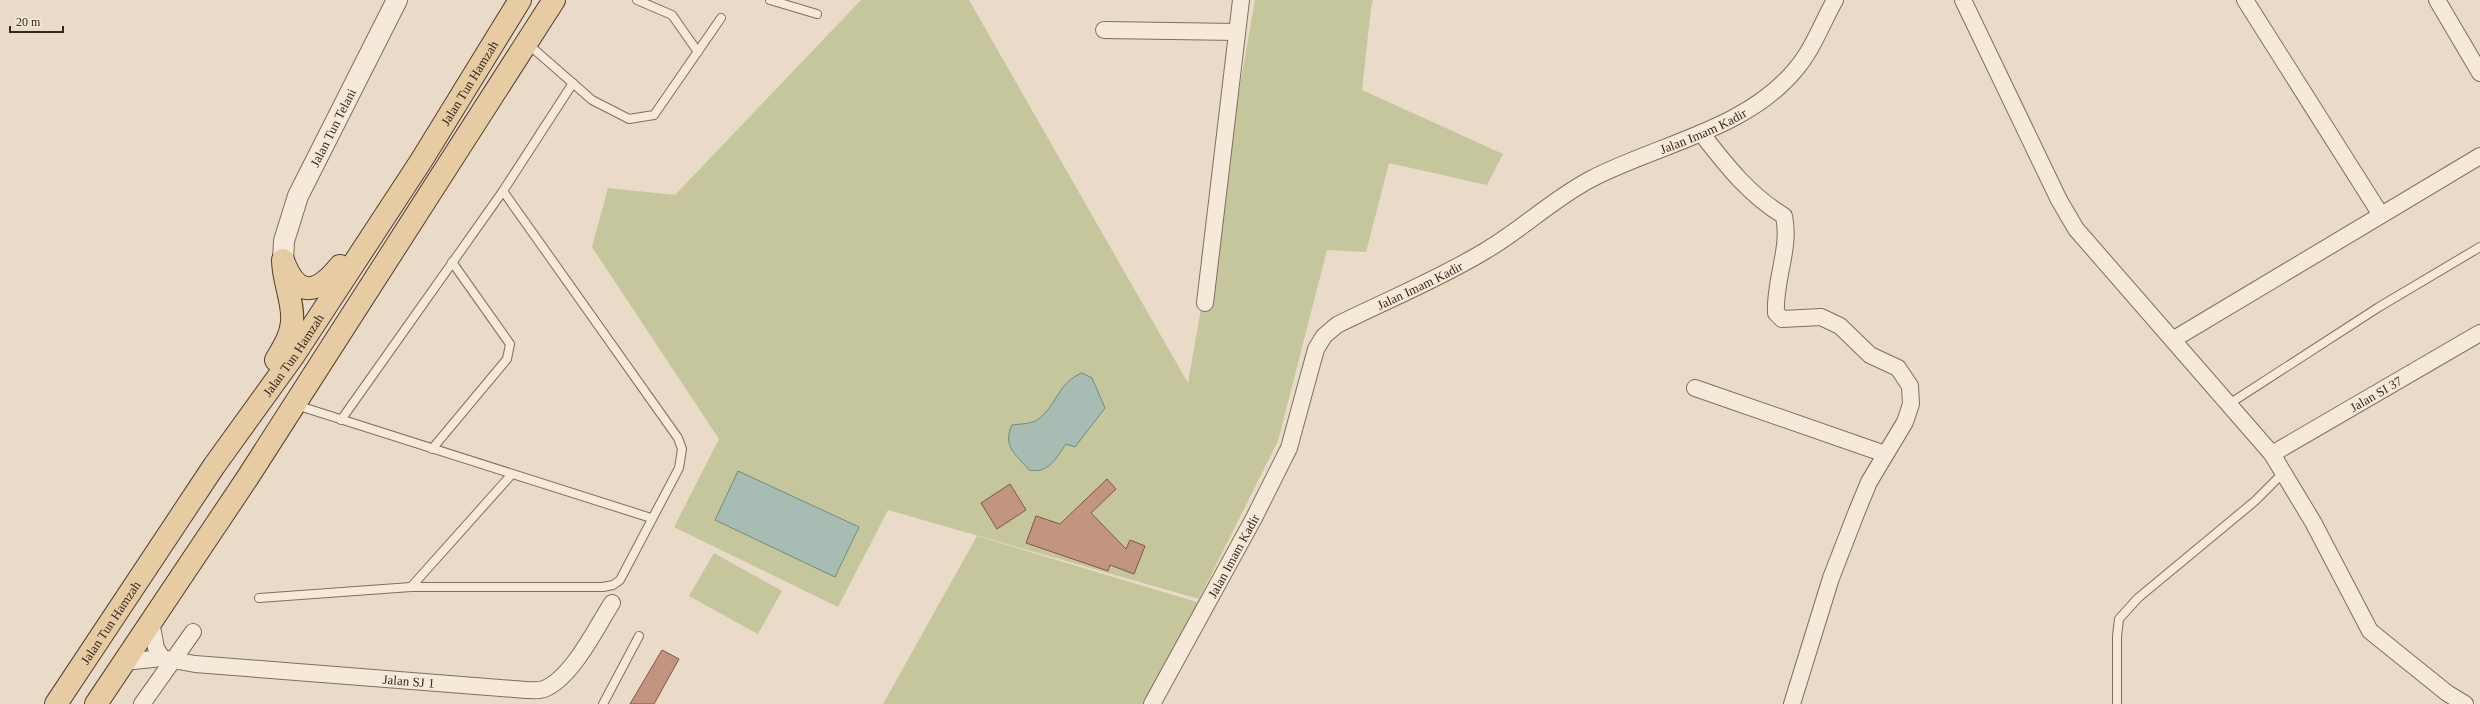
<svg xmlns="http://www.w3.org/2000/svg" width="2480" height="704" font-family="Georgia,serif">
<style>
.green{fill:#c5c69c}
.water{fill:#a7bdb4;stroke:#6f8a81}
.building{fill:#c29581;stroke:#7e5747}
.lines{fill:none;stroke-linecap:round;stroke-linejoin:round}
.service-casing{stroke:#826d5e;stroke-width:10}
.minor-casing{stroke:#826d5e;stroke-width:18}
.tertiary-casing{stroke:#826d5e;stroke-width:22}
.primary-casing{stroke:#513d32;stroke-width:24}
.service{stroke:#f5e9d9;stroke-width:8}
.minor{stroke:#f5e9d9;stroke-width:16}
.tertiary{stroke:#f5e9d9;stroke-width:20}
.primary{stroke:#e7cba3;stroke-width:22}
.labels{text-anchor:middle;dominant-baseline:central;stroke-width:3;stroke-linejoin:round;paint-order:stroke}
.street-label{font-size:13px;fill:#342820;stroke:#f1e6d5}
</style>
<rect width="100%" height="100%" fill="#e9dbc7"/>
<g class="green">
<path d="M861,0H969L1188,383L1255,0H1373L1371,8L1362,90L1503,154L1487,185L1389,163L1366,252L1327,250L1278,441L1199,599L888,510L838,607L674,527L719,439L592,247L608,188L675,195Z"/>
<path d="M977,536L1200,603L1142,704H883Z"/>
<path d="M714,553L782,591L758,634L689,596Z"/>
</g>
<g class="water">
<path d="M1082,373L1092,378L1105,408L1075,447L1066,444C1056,458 1049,474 1029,470C1016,454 1002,447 1012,425C1019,424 1031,424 1037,420C1058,405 1057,383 1082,373Z"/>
<path d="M738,471L859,527L835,577L715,520Z"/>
</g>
<g class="building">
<path d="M1107,479L1116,489L1091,513L1126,549L1130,540L1145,546L1134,574L1110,565L1108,571L1026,543L1036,516L1060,524Z"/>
<path d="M1010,484L1026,510L997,529L981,503Z"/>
<path d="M662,650L679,659L654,704H630Z"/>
</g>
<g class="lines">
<defs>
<g id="service">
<path d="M637,0L672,15L698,52"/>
<path d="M770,0L817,14"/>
<path d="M528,44L592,100L629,119L654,115L721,18"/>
<path d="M2229,404L2379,307L2480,247"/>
<path d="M296,405L651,518"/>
<path d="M341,420L503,191L573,83"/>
<path d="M432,449L507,359L510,344L452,262"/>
<path d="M411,587L512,474"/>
<path d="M259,598L411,587H603L613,585L620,580L679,468L682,449L678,438L503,191"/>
<path d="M603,704L639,636"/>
<path d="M2117,704V636L2119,619L2138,598L2255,501L2283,473"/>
</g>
<g id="minor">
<path d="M1963,0L2059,200L2076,229L2272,454L2313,522L2370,631L2447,693L2465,704"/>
<path d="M2245,0L2381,215"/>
<path d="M2437,0L2480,73"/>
<path d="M1104,30L1237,32"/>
<path d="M1701,133C1726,165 1749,195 1784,216C1791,249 1774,280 1776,313L1782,319L1821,317L1840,326L1870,355L1898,368L1910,386L1911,404L1905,422L1869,482L1857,511L1831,578L1792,704"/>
<path d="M1205,303L1241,0"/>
<path d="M2174,339L2480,156"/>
<path d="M1695,388L1885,454"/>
<path id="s1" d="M2272,454L2480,333"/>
<path d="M151,622L156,648L162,658"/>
<path id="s2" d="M124,662L162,658L195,664L526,690C532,690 539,691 544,689C572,678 596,628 612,603"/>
<path d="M142,704L193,632"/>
<path id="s3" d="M1152,704L1254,518L1289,448L1316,349L1324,336L1337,325C1385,301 1439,279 1485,251C1521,230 1553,199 1591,179C1658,144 1746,130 1796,69C1813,49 1822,23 1835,0"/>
</g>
<g id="tertiary">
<path id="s4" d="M283,260L284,241L298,196L397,0"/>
</g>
<g id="primary">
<path d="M284,263C299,300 319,292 340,266"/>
<path d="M276,360C283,348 291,336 292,322C294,302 283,281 283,260"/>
<path id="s5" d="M56,704L214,466L294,355L421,161L520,0"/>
<path d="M96,704L248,477L554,0"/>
</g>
</defs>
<use href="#service" class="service-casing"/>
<use href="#minor" class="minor-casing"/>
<use href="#tertiary" class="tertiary-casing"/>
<use href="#primary" class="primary-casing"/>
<use href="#service" class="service"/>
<use href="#minor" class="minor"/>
<use href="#tertiary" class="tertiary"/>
<use href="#primary" class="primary"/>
</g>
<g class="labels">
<g class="street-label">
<text stroke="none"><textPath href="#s5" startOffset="746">Jalan Tun Hamzah</textPath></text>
<text stroke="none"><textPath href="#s4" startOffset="143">Jalan Tun Telani</textPath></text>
<text stroke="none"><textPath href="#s3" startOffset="841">Jalan Imam Kadir</textPath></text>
<text stroke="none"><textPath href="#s3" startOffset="517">Jalan Imam Kadir</textPath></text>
<text stroke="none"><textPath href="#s5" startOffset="422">Jalan Tun Hamzah</textPath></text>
<text stroke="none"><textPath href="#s1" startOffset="120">Jalan SI 37</textPath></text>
<text stroke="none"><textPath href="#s3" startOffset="169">Jalan Imam Kadir</textPath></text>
<text stroke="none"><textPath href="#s5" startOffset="98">Jalan Tun Hamzah</textPath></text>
<text stroke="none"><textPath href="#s2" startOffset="286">Jalan SJ 1</textPath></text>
</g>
</g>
<path d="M10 26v6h53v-6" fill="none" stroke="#342820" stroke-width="2"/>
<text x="16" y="26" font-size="12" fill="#342820" stroke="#f1e6d5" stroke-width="3" paint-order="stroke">20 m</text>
</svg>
